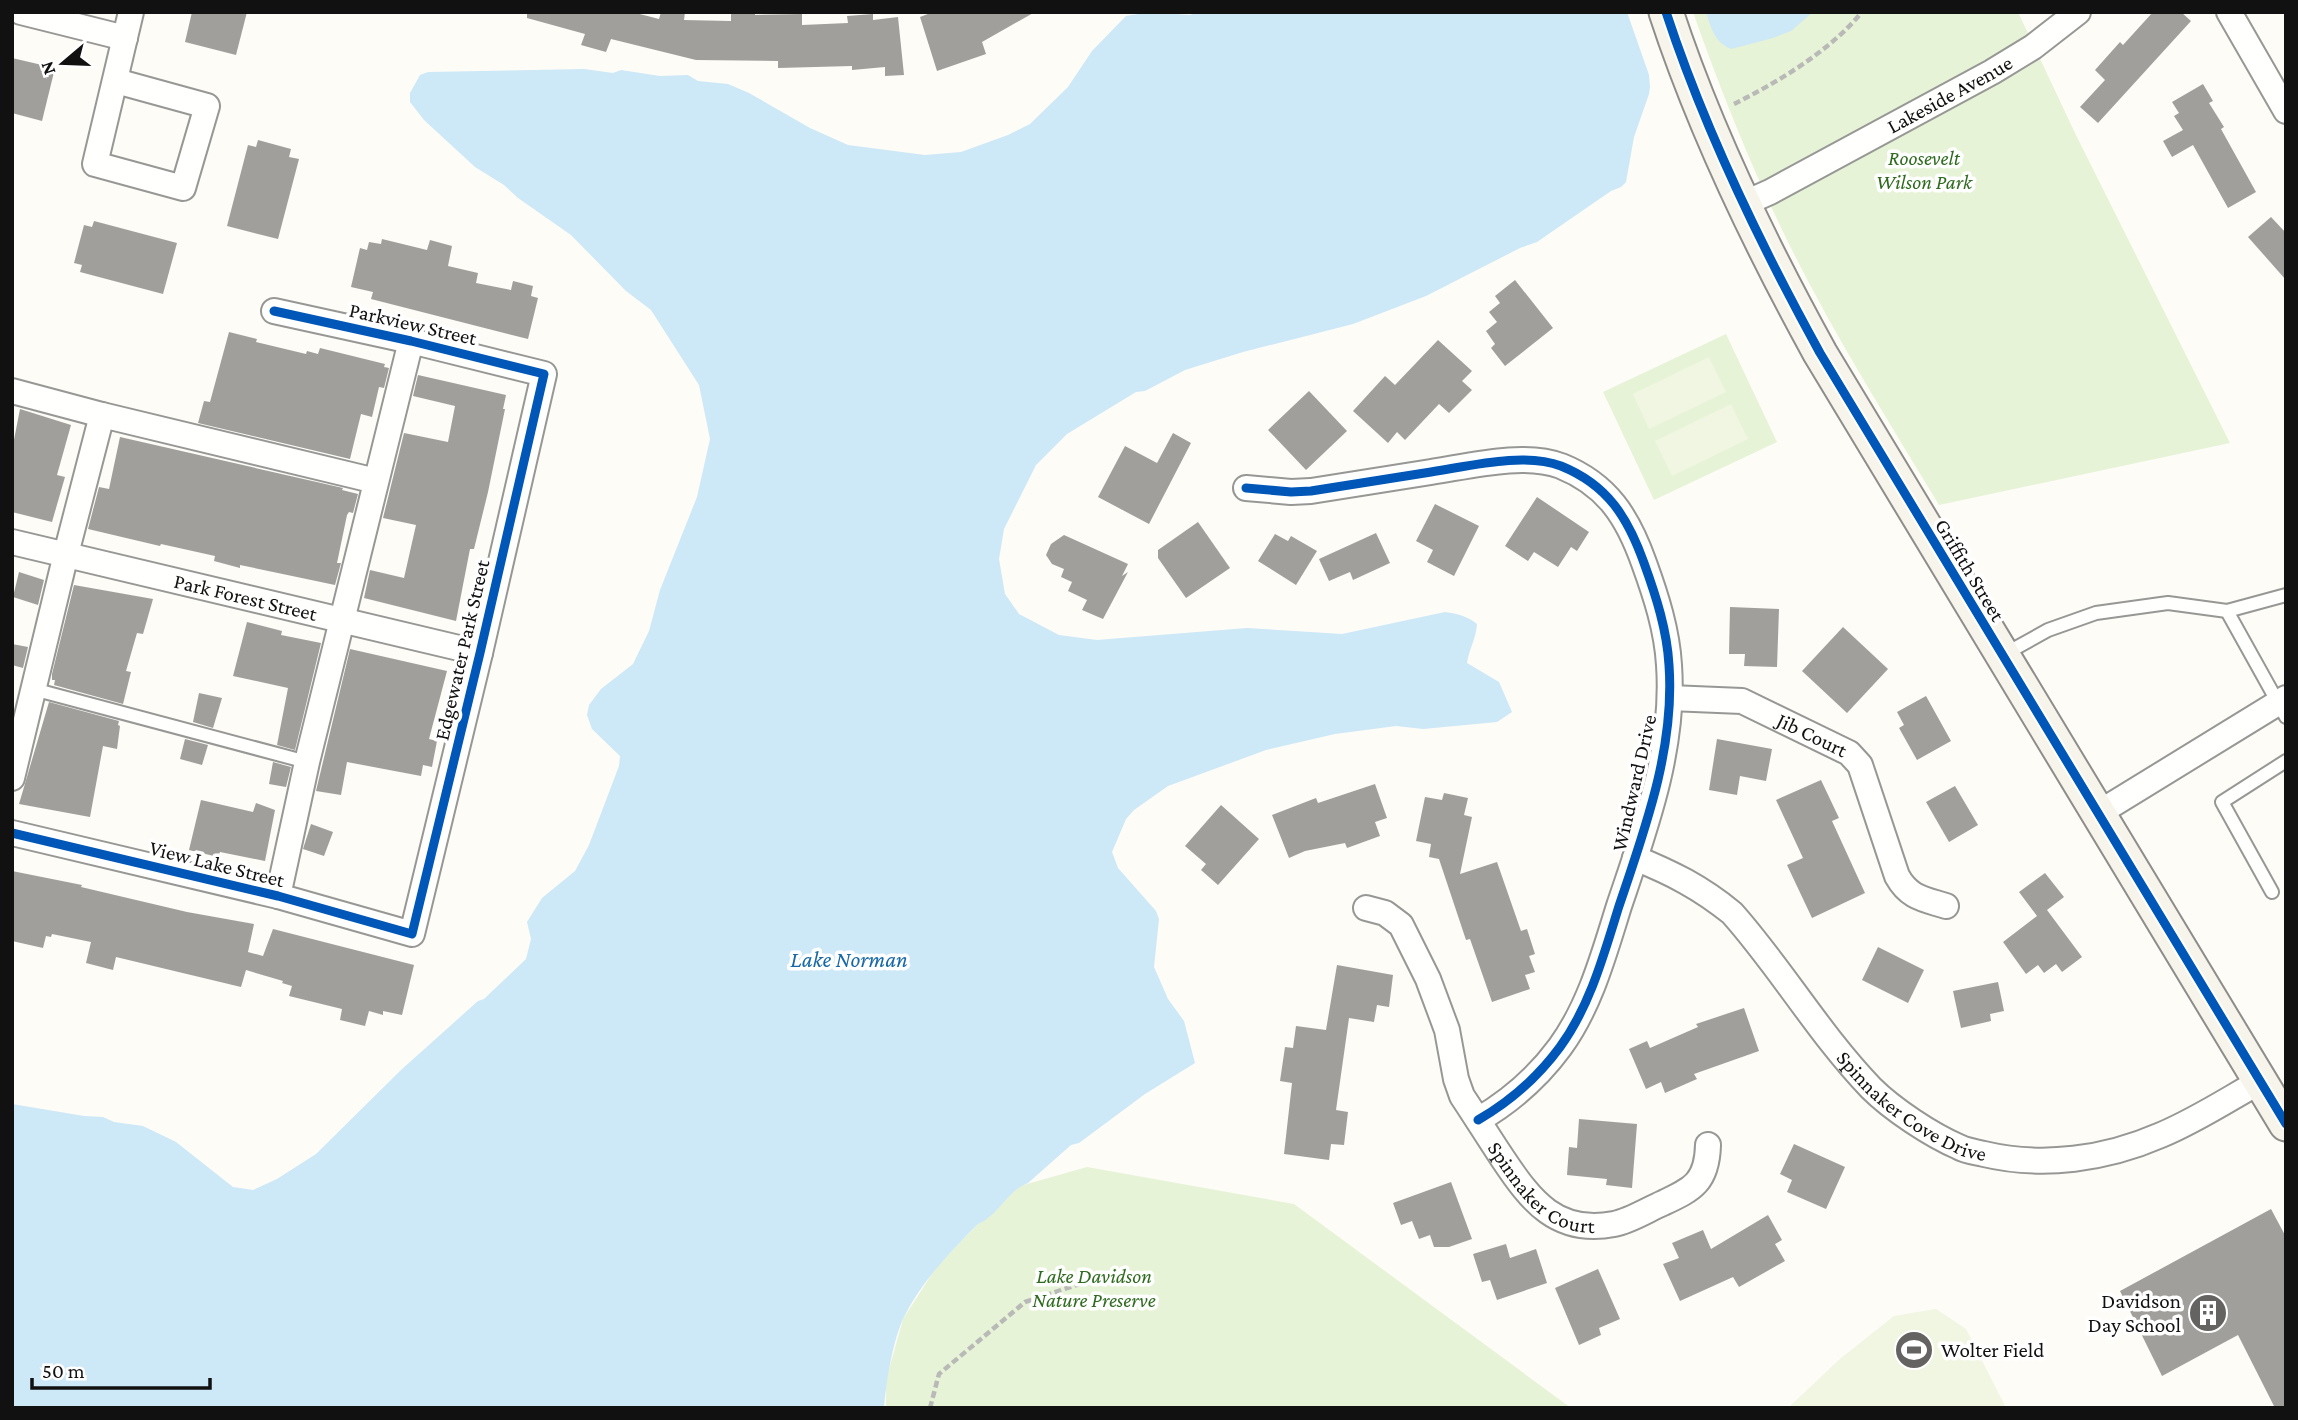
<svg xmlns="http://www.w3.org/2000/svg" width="2298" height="1420" font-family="'Crimson Pro',serif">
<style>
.green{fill:#e7f3d7}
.pitch{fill:#f0f6e1}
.water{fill:#cde8f7}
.building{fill:#a19f9c}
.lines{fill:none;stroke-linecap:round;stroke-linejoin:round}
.lane-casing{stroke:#979795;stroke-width:16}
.street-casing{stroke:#979795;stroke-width:28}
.secondary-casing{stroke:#8e8d8b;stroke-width:37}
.path{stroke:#b9b9b8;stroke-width:4.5;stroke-dasharray:7 3.5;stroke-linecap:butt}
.lane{stroke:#fffffe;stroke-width:12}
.street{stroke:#fffffe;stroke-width:24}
.secondary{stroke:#f6f4eb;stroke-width:33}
.cycleway-casing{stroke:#fff;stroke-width:13}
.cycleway{stroke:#0057b8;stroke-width:9}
.labels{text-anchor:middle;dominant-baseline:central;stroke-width:7;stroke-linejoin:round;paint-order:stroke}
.street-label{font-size:21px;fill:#111;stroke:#fff}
.park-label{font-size:21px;font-style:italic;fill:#2f6b1f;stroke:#fff}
.poi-label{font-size:21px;fill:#111;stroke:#fff;text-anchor:end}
.water-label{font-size:23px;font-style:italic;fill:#1768a6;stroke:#fff}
</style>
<rect width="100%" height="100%" fill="#fdfcf7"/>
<g class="green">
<path d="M1693,12H2018L2075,133L2230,443L1939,505C1886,417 1831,330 1786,238C1750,164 1720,89 1693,12Z"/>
<path d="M1726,334L1777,442L1654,500L1603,392Z"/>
<path d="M1087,1167L1294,1204L1571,1408H886V1380L903,1319L937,1266L978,1224L1020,1186Z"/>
</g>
<g class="pitch">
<path d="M1709,357L1726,392L1649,429L1633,394Z"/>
<path d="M1731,404L1748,439L1672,476L1655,441Z"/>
<path d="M1936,1309L1966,1329L2006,1408H1788L1840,1359L1894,1316Z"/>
</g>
<g class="water">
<path d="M1151,12L1190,15L1197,12H1627L1649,75L1650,87L1649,94L1634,137L1626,182L1621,187L1611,191L1537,242L1520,248L1426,296L1353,324L1243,352L1185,370L1145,391L1136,392L1067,434L1036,465L1004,529L999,559L1005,594L1019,614L1059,635L1097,640L1247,628L1342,634L1445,612C1458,614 1467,616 1477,624C1476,639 1469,649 1467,663L1499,682L1512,712L1497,722L1423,729L1396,726L1335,734L1266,750L1168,786L1134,810L1126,819L1112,852L1118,868L1156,911L1159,919L1154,967L1168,999L1184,1021L1195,1063L1145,1094L1079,1143L1071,1145L1028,1183C1007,1191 998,1216 978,1224C950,1252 922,1281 904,1317C893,1339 886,1383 884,1408H12V1104L84,1116L103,1117L114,1122L143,1126L176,1142L233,1187L253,1190L277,1179L316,1154L401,1070L478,1001L484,999L526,959L531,939L527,922L542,898L575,871L589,845L619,766L620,756L592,729L587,715L589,705L601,689L633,664L649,631L660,590L697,497L710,439L699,385L651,310L626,291L571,235L518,198L504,185L475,167L424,120L410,102V93L420,75L428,72L584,69L613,73L621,70L660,76L688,75L698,81L728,84L749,93L810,128L848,145L925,155L961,152L1008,135L1030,124L1068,87L1092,51L1126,16Z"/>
<path d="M1706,12H1813L1791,31L1773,38L1731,49C1715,43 1711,28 1706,12Z"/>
</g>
<g class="building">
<path d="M192,12H247L236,55L185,42Z"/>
<path d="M527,12H632L659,19L661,12H685L684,20L731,21V12H755V15L802,14V25L848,23L847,16L873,14V20L898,17L904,75L885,76V67L852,70V66L778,68V61L696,60L611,39L606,52L581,45L585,34L527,18Z"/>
<path d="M933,12H1035L982,42L986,54L937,71L920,17Z"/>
<path d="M2153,12H2181L2191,21L2098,123L2080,107L2105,80L2095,70L2120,42L2123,45Z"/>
<path d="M12,58L55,68L42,121L12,113Z"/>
<path d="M2203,84L2213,101L2209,103L2224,127L2221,129L2256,192L2228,208L2193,145L2172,157L2163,141L2183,130L2174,116L2179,113L2172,102Z"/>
<path d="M258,140L291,149L289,157L299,159L278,239L227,226L248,145L256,147Z"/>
<path d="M2271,217L2286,233V280L2248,237Z"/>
<path d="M94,221L177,243L163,294L80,272L82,265L74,263L84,225L92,227Z"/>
<path d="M382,239L427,250L430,240L452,246L448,266L478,273L476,283L511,290L513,281L533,286L531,296L538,298L528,339L371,299L373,292L351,287L360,248L367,250L369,242L381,244Z"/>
<path d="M1515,280L1553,328L1505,366L1491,348L1495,344L1486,331L1497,322L1489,312L1500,303L1495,296Z"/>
<path d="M229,332L257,339L256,342L306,354L307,351L318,354L320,348L385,364L384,367L389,368L384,388L379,387L372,417L361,414L350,459L198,423L204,401L210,402Z"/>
<path d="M1438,340L1472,371L1462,381L1472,390L1449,413L1439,404L1405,440L1397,432L1388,443L1353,411L1385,376L1395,385Z"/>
<path d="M418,375L506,395L503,409H505L488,492L474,549H470L456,621L364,598L370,570L404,578L416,525L383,518L404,433L448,442L455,406L413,396Z"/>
<path d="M1309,391L1347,431L1306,470L1268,430Z"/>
<path d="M20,409L71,425L57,475L65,477L52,522L12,512V450Z"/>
<path d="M1173,433L1191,443L1149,524L1098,497L1125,446L1157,463Z"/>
<path d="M120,437L343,488L342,490L358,494L353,513L349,512L347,515L337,563H341L335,585L240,565V568L214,561L215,556L161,544L160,546L88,529L99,487L109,489Z"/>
<path d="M1537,497L1589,532L1577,551L1571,547L1558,567L1534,552L1528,561L1505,546Z"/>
<path d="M1435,504L1479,526L1454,576L1427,562L1433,550L1416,541Z"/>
<path d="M1198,522L1230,568L1186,598L1158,558V550Z"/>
<path d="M1376,533L1390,563L1353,580L1350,572L1329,581L1319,559Z"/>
<path d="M1275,534L1288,541L1291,536L1317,551L1296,585L1258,561Z"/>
<path d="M1064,535L1128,564L1122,576L1128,572L1103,619L1082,610L1087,600L1068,591L1072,582L1061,577L1064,569L1052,564L1046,555L1051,544Z"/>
<path d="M19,572L44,580L38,605L13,597Z"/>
<path d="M74,585L153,599L143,634L137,633L126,671L131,672L123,704L54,685L55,680H52V674Z"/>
<path d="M1730,607L1779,609L1777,667L1744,666L1745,654H1729Z"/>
<path d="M247,622L282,631L281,635L321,643L295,750L277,745L288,688L233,676Z"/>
<path d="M1843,627L1888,669L1847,713L1802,671Z"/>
<path d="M12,644L28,647L23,668L12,665Z"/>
<path d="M350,649L447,671L429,739L437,741L432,767L423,765L421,776L347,762L341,795L316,791Z"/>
<path d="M199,693L222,698L213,728L193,722Z"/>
<path d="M1926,696L1951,741L1917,760L1899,728L1904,725L1897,712Z"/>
<path d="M49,702L119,721L118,725L120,726L117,749L103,746L90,817L19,804Z"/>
<path d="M185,739L208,745L202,765L180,759Z"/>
<path d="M1717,739L1772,749L1766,781L1740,776L1737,795L1709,790Z"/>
<path d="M273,762L291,767L286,787L269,784Z"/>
<path d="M1821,780L1839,818L1832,821L1865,893L1812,918L1787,865L1803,858L1776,800Z"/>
<path d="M1375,784L1387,818L1375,822L1380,836L1347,848L1345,843L1305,851L1289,858L1272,815L1316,798L1318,803Z"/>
<path d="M1955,786L1978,825L1949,842L1926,802Z"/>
<path d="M1444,793L1468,798L1464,815L1472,817L1460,874L1497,862L1521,931L1527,929L1535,954L1529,956L1535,972L1525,975L1530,989L1492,1002L1470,939L1466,940L1439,859L1429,857L1431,844L1416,841L1425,797L1442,800Z"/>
<path d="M201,800L253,812L256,803L275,810L265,861L220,852L218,857L189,850Z"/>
<path d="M1221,805L1259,839L1218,885L1201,870L1206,864L1185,846Z"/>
<path d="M311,824L333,832L324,856L303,849Z"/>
<path d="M12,871L82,885L81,887L187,912L254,924L248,952L263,956L273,929L414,965L402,1015L383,1011V1015L369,1011L365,1026L340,1020L342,1009L289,996L292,986L282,983L283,981L246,970L241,987L116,957L113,970L86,963L91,942L52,934L51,937L46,936L43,948L12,941Z"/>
<path d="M2045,873L2064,897L2047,910L2082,957L2062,972L2056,964L2044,973L2038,965L2026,974L2003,942L2037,916L2019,892Z"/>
<path d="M1878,947L1924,970L1908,1003L1862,980Z"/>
<path d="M1337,965L1393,975L1389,1007L1377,1005L1374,1022L1349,1018L1336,1110L1348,1112L1344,1145L1331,1144L1329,1160L1284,1154L1292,1083L1280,1081L1285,1047L1293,1048L1296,1026L1326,1030Z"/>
<path d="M1998,982L2004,1011L1990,1014L1991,1021L1961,1028L1953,991Z"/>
<path d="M1744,1008L1759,1051L1694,1074L1697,1079L1665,1093L1661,1082L1646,1089L1629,1049L1647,1041L1650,1048L1698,1027L1696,1024Z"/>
<path d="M1579,1119L1637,1124L1632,1188L1606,1185L1607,1179L1567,1175L1569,1147L1577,1148Z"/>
<path d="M1794,1144L1845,1167L1826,1209L1787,1192L1792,1180L1780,1174Z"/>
<path d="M1451,1182L1472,1239L1449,1247H1434L1430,1235L1419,1239L1412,1221L1401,1225L1393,1203Z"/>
<path d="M2271,1209L2286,1237V1408H2275L2238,1335L2162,1376L2120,1291Z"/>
<path d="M1768,1215L1782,1240L1775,1244L1785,1261L1739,1287L1733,1277L1680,1301L1663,1264L1679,1258L1672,1243L1703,1230L1711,1249Z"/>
<path d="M1506,1244L1510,1258L1536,1249L1547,1283L1497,1300L1490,1280L1482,1282L1473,1254Z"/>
<path d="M1598,1269L1620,1319L1599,1328L1601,1335L1579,1345L1555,1288Z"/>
</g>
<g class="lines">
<defs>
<g id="lane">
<path d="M2286,595L2227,611L2286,717"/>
<path d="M2003,655L2048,630L2096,613L2168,603L2227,611"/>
<path d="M33,689L307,762"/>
<path d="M2272,892L2222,802L2286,761"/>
</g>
<g id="street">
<path d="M21,12L125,38"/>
<path d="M2229,12L2286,111"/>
<path d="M116,81L207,106L183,188L95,164L131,12"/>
<path id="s1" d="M1743,204L1770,192L1992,72L2033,47L2078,12"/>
<path d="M12,391L102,415L376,481"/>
<path d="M1246,488L1291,492L1311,491C1351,485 1391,478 1431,472C1470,466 1524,452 1561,466C1608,485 1628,518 1644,563C1656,596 1667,630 1669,665C1675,748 1645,829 1619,906C1604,954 1590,1006 1560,1047C1538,1077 1509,1102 1478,1120"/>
<path id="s2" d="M12,542L480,653"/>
<path id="s3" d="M1670,698L1742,701L1849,753L1860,765L1897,876C1909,898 1924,899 1946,906"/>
<path d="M12,778L66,554L102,415"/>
<path d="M2097,814L2286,698"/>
<path d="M12,833L278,896L412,934L480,653L544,374L411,341L274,311"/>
<path id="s4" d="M1635,858C1672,873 1700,887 1732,913C1781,968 1819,1034 1871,1088C1892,1109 1931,1135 1959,1147C1966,1151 1976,1152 1984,1154C2043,1168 2106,1159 2161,1135C2195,1121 2227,1100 2259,1082"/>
<path d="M278,896L307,762L411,341"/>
<path id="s5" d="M1366,908L1385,913L1401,925L1428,979L1447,1030L1456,1079L1462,1096C1476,1117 1489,1138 1503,1159C1531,1201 1557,1235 1614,1224C1630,1221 1647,1210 1663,1203C1693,1189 1707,1182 1708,1145"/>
</g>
<path id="secondary" d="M1666,12C1705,131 1760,244 1820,353L2286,1124"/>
</defs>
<use href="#lane" class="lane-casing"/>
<use href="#street" class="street-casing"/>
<use href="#secondary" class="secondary-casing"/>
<g class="path">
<path d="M1734,104C1778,82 1830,51 1862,12"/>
<path d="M930,1408L939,1374L1025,1302L1104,1276"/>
</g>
<use href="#lane" class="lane"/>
<use href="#street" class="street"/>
<use href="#secondary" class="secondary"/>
<defs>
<g id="cycleway">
<path d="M1666,12C1705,131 1760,244 1820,353L2286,1124"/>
<path d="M1246,488L1291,492L1311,491C1351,485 1391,478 1431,472C1470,466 1524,452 1561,466C1608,485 1628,518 1644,563C1656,596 1667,630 1669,665C1675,748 1645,829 1619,906C1604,954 1590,1006 1560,1047C1538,1077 1509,1102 1478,1120"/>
<path d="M12,833L278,896L412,934L480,653L544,374L411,341L274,311"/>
</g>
</defs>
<use href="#cycleway" class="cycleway-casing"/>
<use href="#cycleway" class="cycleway"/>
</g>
<defs>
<symbol id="building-disc" viewBox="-11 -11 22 22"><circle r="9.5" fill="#646362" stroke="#fff"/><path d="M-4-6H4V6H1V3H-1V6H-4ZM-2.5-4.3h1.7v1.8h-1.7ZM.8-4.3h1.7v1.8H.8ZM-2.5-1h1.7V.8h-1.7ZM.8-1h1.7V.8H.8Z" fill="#fff"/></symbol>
<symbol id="stadium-disc" viewBox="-11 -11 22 22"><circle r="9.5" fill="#646362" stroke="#fff"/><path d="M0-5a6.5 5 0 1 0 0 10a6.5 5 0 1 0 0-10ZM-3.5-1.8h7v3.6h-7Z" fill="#fff"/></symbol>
</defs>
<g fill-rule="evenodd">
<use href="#building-disc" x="2186" y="1291" width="44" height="44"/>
<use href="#stadium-disc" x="1892" y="1328" width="44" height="44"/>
</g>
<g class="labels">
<g class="street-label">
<text stroke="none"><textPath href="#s1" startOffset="234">Lakeside Avenue</textPath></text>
<text transform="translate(413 324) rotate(13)">Parkview Street</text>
<text transform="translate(1970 570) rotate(59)">Griffith Street</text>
<text stroke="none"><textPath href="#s2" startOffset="240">Park Forest Street</textPath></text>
<text transform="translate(462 650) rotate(-77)">Edgewater Park Street</text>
<text stroke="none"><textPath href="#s3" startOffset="150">Jib Court</textPath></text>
<text transform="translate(1634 783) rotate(-77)">Windward Drive</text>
<text transform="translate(217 864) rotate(14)">View Lake Street</text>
<text stroke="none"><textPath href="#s4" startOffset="380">Spinnaker Cove Drive</textPath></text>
<text stroke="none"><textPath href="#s5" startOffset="348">Spinnaker Court</textPath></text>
</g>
<g class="park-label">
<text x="1924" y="158">Roosevelt<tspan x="1924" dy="24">Wilson Park</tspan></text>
<text x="1094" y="1276">Lake Davidson<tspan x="1094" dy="24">Nature Preserve</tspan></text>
</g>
<g class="poi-label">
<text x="2181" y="1301">Davidson<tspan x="2181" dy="24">Day School</tspan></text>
<text x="1941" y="1350" text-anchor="start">Wolter Field</text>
</g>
<g class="water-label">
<text x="849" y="959">Lake Norman</text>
</g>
</g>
<rect width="2298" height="1420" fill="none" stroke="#111111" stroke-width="28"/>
<g transform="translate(63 63) rotate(251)" stroke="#ffffff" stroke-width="5" paint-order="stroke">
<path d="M0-5L12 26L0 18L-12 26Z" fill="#111111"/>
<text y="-10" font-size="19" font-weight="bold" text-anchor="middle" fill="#111111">N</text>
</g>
<path d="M32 1378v10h178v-10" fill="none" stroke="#111111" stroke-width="3.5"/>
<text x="42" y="1378" font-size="21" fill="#111111" stroke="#ffffff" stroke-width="5" paint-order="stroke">50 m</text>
</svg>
